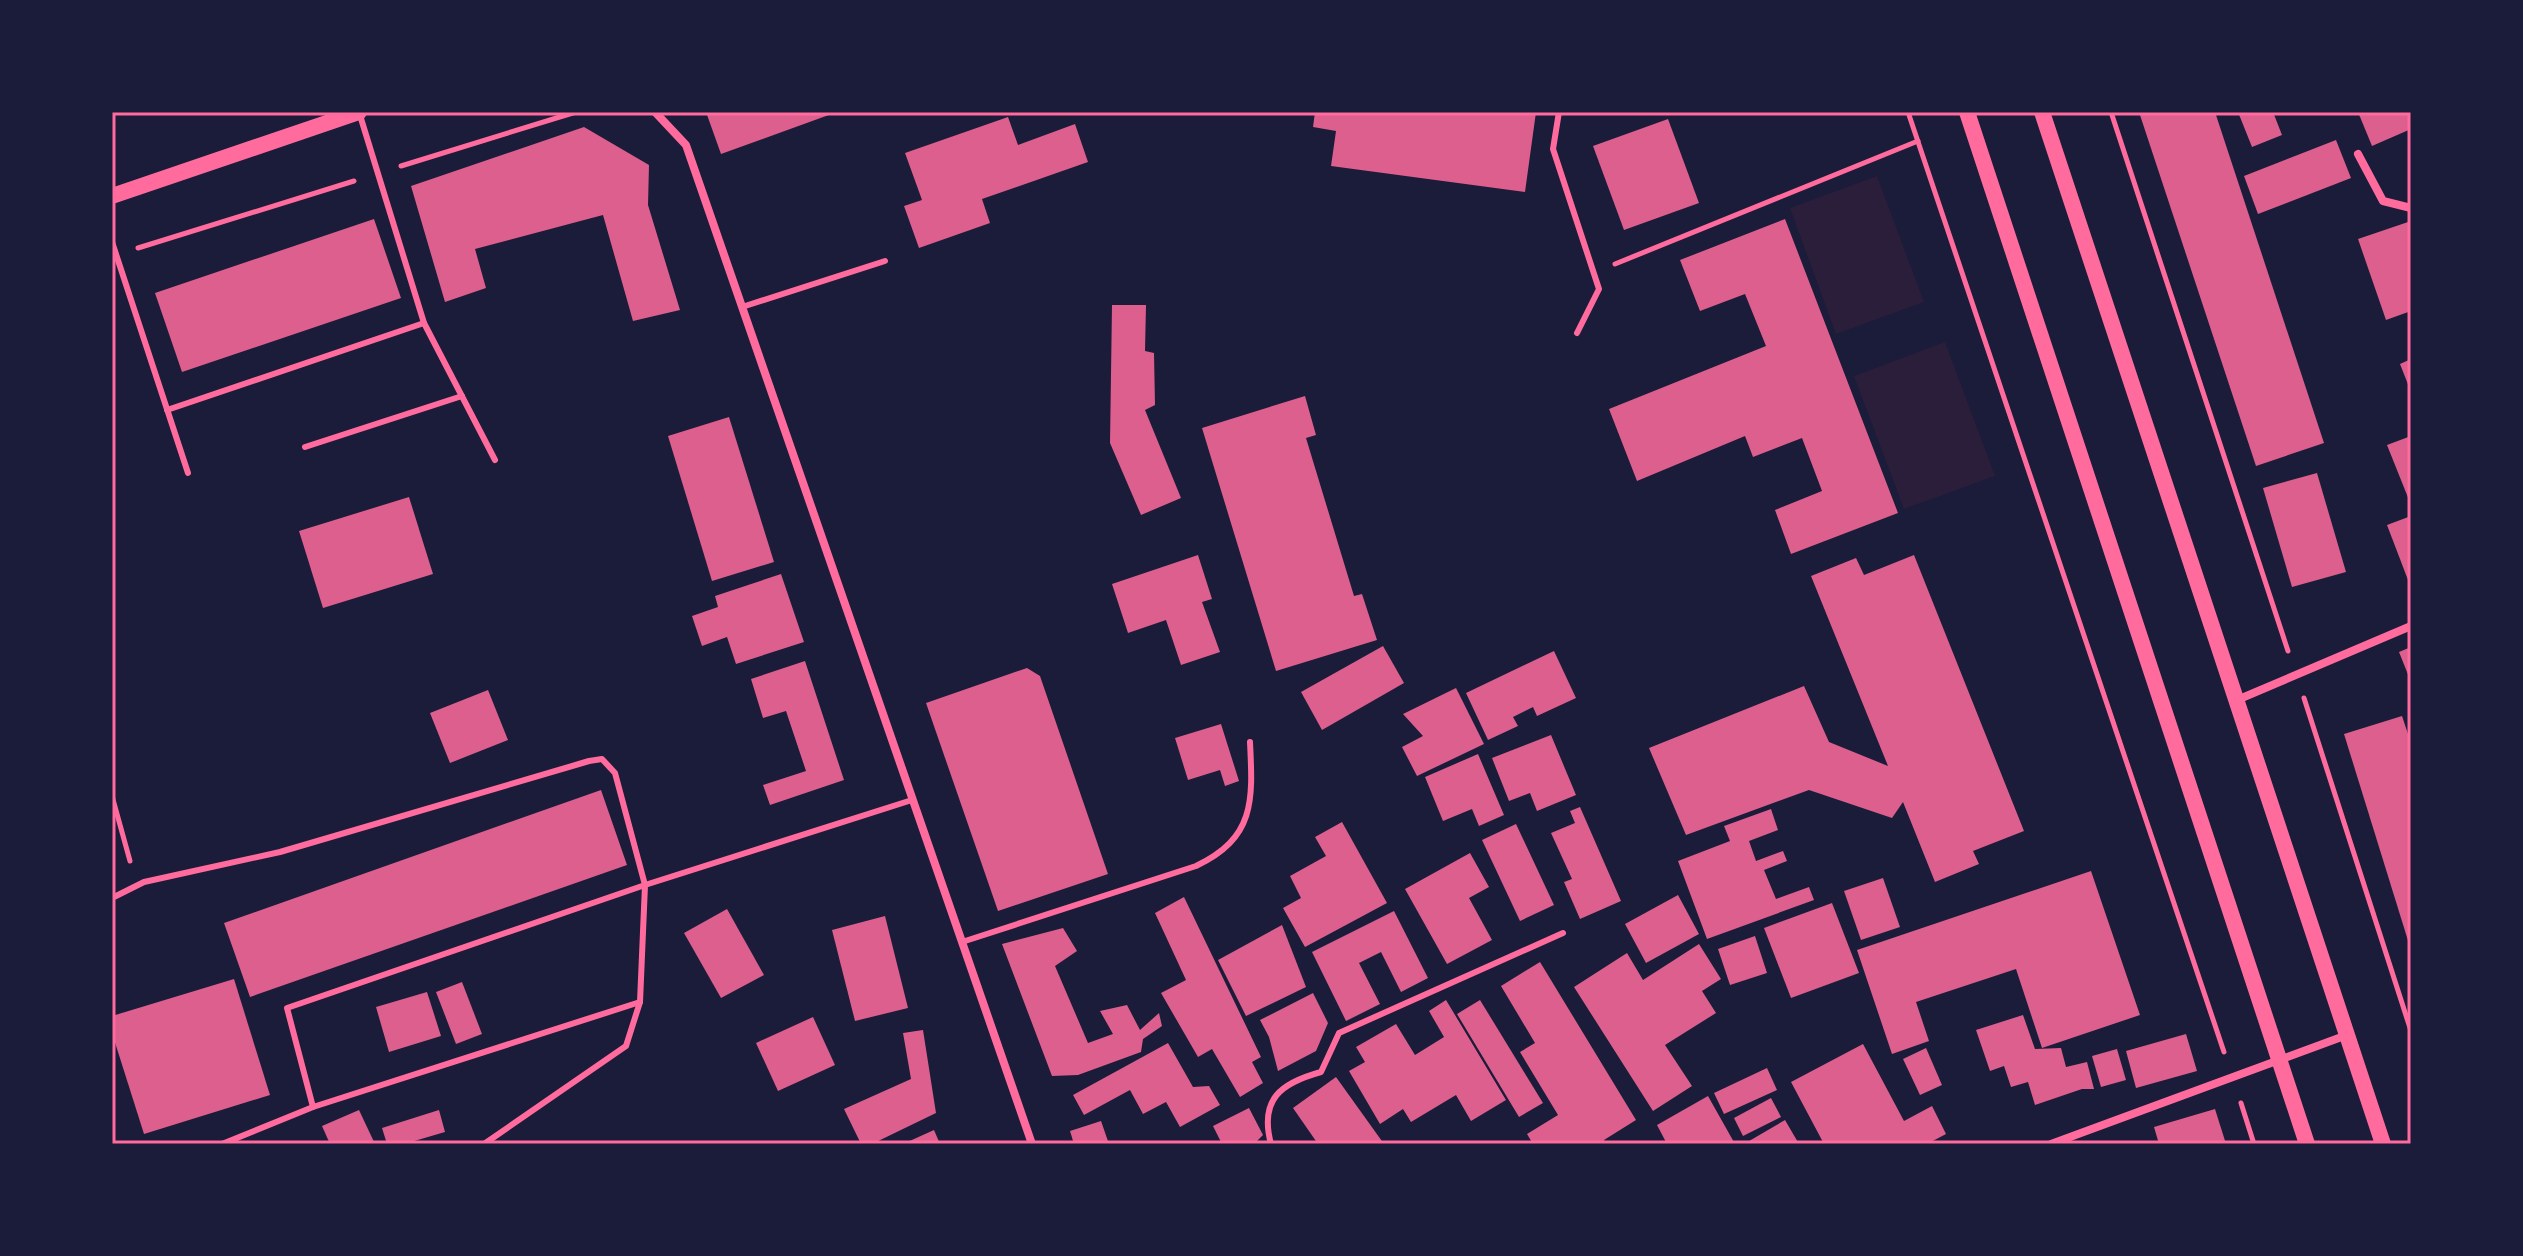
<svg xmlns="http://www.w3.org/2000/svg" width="2523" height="1256" font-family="Manrope,sans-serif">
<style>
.green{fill:#2a1e3b}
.building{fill:#dd5f8e}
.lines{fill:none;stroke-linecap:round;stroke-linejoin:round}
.path{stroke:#ff6b9d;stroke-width:5}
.service{stroke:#ff6b9d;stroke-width:6}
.minor{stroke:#ff6b9d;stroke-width:8}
.secondary{stroke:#ff6b9d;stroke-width:16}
.neatline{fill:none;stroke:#ff6b9d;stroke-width:3}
</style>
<rect width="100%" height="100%" fill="#1b1b3a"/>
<g class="green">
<path d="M1877,176L1924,302L1836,334L1790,208Z"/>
<path d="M1945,342L1995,476L1904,509L1854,376Z"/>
</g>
<g class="building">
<path d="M706,112H837L721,154Z"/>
<path d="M1315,112H1536L1525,192L1331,166L1336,131L1313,127Z"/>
<path d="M2139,112H2215L2324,443L2256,466Z"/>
<path d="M2238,112H2273L2282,135L2252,147Z"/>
<path d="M2358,112H2411V129L2372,146Z"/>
<path d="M1008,117L1018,145L1075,124L1088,162L982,199L990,223L919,248L904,206L922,200L905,153Z"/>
<path d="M1668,119L1699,203L1624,230L1593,146Z"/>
<path d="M584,127L649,165L648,205L680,310L633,321L603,215L475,249L486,288L445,302L411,186Z"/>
<path d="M2336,140L2351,178L2258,214L2244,176Z"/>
<path d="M374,219L401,298L182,372L155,293Z"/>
<path d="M1785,219L1898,513L1791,554L1775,510L1822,491L1802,438L1753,457L1745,436L1637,481L1609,409L1766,346L1745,294L1700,311L1680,260Z"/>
<path d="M2411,221V311L2386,320L2358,239Z"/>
<path d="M1112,305H1146L1145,351L1154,353L1155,405L1145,410L1181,498L1141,515L1110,443Z"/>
<path d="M2411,359V392L2400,364Z"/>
<path d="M1305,396L1316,435L1306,438L1354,596L1362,594L1377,640L1276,671L1202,428Z"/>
<path d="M729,417L774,562L712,581L668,436Z"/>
<path d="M2411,436V505L2387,445Z"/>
<path d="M2317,473L2346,572L2292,587L2263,488Z"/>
<path d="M409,497L433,574L323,608L299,531Z"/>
<path d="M2411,516V579L2408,580L2387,525Z"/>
<path d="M1198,555L1212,599L1202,602L1220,652L1181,665L1166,620L1128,633L1112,584Z"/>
<path d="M1914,555L2024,831L1973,851L1979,864L1935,882L1903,802L1892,818L1809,790L1686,835L1649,748L1804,686L1829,742L1888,766L1811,576L1856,558L1864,575Z"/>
<path d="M781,574L804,642L736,664L727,637L702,646L692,616L718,607L715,596Z"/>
<path d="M1383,646L1404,683L1322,730L1301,692Z"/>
<path d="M2411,647V682L2399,652Z"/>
<path d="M1554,651L1576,698L1537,716L1533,707L1513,717L1518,726L1488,740L1466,693Z"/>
<path d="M805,661L844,780L770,805L763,785L806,771L786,711L763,718L751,679Z"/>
<path d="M1027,668L1040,676L1108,874L998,911L926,703Z"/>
<path d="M1456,688L1484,744L1417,776L1402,747L1423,736L1403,714Z"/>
<path d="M488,690L508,740L450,763L430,713Z"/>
<path d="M2402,716L2411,743L2410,947L2344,734Z"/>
<path d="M1221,724L1239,781L1225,786L1220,770L1188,780L1175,738Z"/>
<path d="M1551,735L1576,795L1537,811L1530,793L1509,801L1492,758Z"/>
<path d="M1478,754L1504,815L1479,826L1472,809L1443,821L1425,777Z"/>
<path d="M601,790L627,865L250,997L224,923Z"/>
<path d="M1580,807L1621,901L1580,919L1564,882L1572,879L1551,833L1575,823L1570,811Z"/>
<path d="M1771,809L1778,830L1749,841L1756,861L1783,851L1787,861L1764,870L1776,899L1809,887L1814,900L1707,939L1678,861L1730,841L1724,826Z"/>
<path d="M1342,822L1387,903L1305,947L1283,908L1301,898L1290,876L1326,856L1315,837Z"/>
<path d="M1516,824L1554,905L1520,921L1482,840Z"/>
<path d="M1470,853L1489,887L1469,898L1492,940L1447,964L1405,889Z"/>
<path d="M2091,871L2140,1015L2042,1048L2016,969L1916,1002L1929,1041L1892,1054L1857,950Z"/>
<path d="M1883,878L1900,927L1861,940L1844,891Z"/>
<path d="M1678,895L1699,934L1646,963L1625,924Z"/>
<path d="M1184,897L1261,1057L1252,1062L1263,1083L1240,1097L1212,1049L1198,1057L1161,993L1186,980L1155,913Z"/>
<path d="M1832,903L1859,973L1791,998L1764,928Z"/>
<path d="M727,909L764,975L721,998L684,933Z"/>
<path d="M1394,911L1428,978L1401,992L1381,952L1359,963L1380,1004L1346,1021L1312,952Z"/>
<path d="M885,916L908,1008L855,1021L832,930Z"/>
<path d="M1282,925L1306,987L1246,1016L1218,960Z"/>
<path d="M1063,928L1077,951L1055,966L1088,1043L1113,1034L1100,1011L1127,1005L1140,1030L1159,1013L1162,1026L1143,1039L1141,1052L1078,1075L1052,1076L1002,944Z"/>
<path d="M1755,936L1767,973L1730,985L1718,949Z"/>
<path d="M1699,944L1721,979L1702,991L1716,1013L1665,1045L1692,1086L1653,1111L1574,987L1627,953L1643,980Z"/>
<path d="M1540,962L1636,1120L1604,1140L1606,1144H1533L1527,1134L1558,1115L1520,1052L1535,1043L1501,986Z"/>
<path d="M234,979L270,1095L144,1134L112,1033V1016Z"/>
<path d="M462,982L482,1034L456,1044L436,992Z"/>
<path d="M427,992L441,1036L389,1052L376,1007Z"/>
<path d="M1313,993L1328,1023L1316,1051L1278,1071L1269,1037L1260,1020Z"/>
<path d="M1446,1000L1506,1100L1471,1121L1456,1095L1411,1122L1403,1109L1380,1124L1349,1071L1365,1062L1356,1047L1396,1024L1415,1055L1444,1037L1429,1011Z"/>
<path d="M1480,1000L1543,1103L1519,1117L1457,1014Z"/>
<path d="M2023,1015L2035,1049L2061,1048L2066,1067L2087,1062L2094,1089H2082L2035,1105L2028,1082L2011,1087L2004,1066L1990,1071L1976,1030Z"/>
<path d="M813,1017L835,1065L778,1091L756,1043Z"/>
<path d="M923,1030L936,1113L872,1144H861L844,1109L911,1079L903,1033Z"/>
<path d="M2186,1034L2197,1071L2136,1088L2126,1051Z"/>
<path d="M1168,1043L1193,1087L1209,1086L1220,1105L1180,1127L1166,1102L1143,1114L1130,1090L1084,1115L1073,1095Z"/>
<path d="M1863,1044L1904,1121L1932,1106L1946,1134L1927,1144H1824L1791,1082Z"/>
<path d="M1926,1048L1942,1085L1920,1095L1903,1059Z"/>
<path d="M2117,1049L2126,1080L2101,1087L2092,1056Z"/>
<path d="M1767,1068L1777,1090L1724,1114L1714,1093Z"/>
<path d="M1336,1077L1384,1144H1318L1293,1108Z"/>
<path d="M1708,1096L1735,1144H1667L1657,1125Z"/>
<path d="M1771,1098L1781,1117L1743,1136L1734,1118Z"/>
<path d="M1249,1108L1263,1135L1254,1144H1222L1213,1126Z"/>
<path d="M2215,1109L2226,1144H2159L2154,1127Z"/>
<path d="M359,1110L375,1144H330L322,1126Z"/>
<path d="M439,1110L445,1132L404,1144H387L382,1128Z"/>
<path d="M1785,1120L1799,1144H1744Z"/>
<path d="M1101,1121L1109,1144H1074L1070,1131Z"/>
<path d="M934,1130L940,1144H903Z"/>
</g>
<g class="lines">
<g class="path">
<path d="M1908,112L2224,1052"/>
<path d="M2111,112L2288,651"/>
<path d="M401,166L576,112"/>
<path d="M138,248L354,181"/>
<path d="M1615,264L1918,141"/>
<path d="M2304,698L2411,1031"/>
<path d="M112,796L130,861"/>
<path d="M2241,1103L2254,1144"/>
</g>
<g class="service">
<path d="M359,112L424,323L495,460"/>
<path d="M1559,112L1553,149L1599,289L1577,333"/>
<path d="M112,242L188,473"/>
<path d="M742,307L885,261"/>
<path d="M167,410L424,323"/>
<path d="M305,447L462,396"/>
<path d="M112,898L144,882L280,852L589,761L602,759L615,773L645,885L287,1008L313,1107L222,1144"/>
<path d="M962,942L1196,866C1255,838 1253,801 1250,742"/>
<path d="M313,1107L640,1002"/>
<path d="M484,1144L626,1046L640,1002L645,885L912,800"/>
<path d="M1271,1144C1259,1099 1281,1083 1321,1072L1339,1033L1563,933"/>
</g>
<g class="minor">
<path d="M655,112L686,145L1032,1144"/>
<path d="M2358,154L2383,201L2411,208"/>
<path d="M2237,700L2411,626"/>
<path d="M2051,1144L2347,1035"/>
</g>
<g class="secondary">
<path d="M1967,112L2307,1144"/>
<path d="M2042,112L2383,1144"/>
<path d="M112,196L359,112"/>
</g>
</g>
<rect width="2523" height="1256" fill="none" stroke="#1b1b3a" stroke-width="228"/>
<rect x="114" y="114" width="2295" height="1028" class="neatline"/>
</svg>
